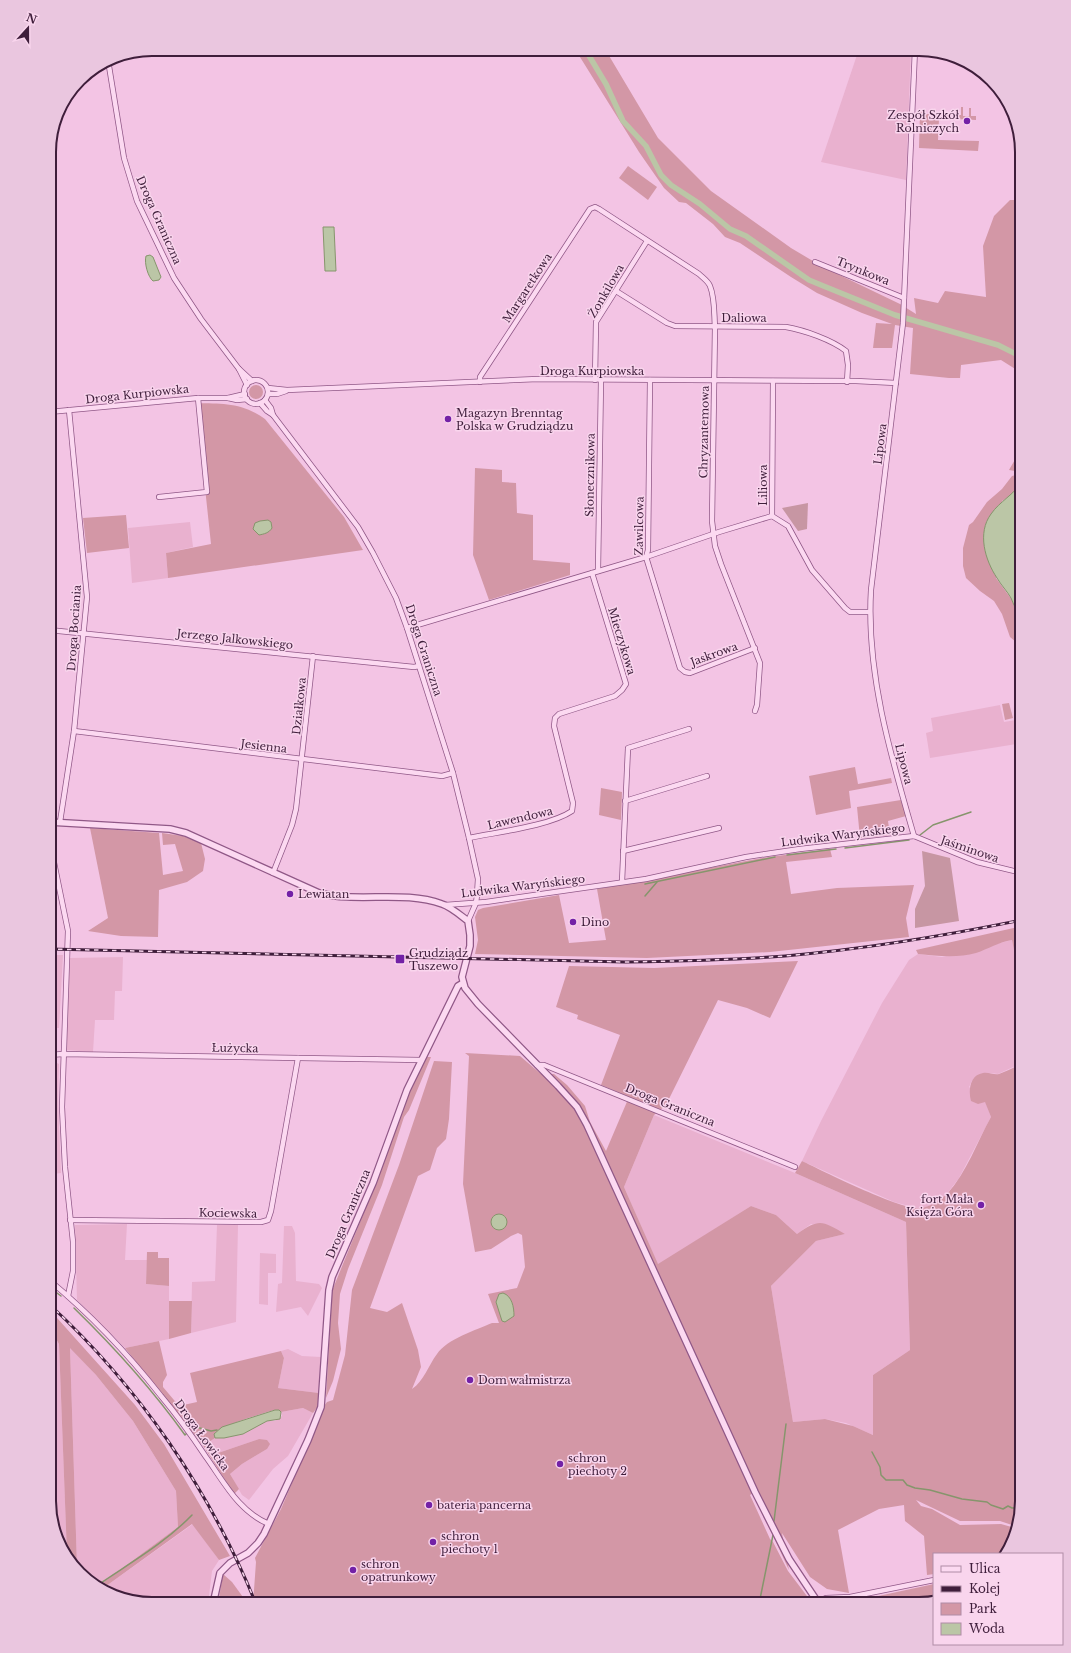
<svg xmlns="http://www.w3.org/2000/svg" width="1071" height="1653" font-family="'Libre Baskerville',serif">
<style>
.farmland{fill:#e9b1cf}
.green{fill:#d397a6}
.cemetery{fill:#c796a3}
.water{fill:#bbc6a6;stroke:#86956c}
.lines{fill:none;stroke-linecap:round;stroke-linejoin:round}
.stream{stroke:#86956c;stroke-width:1.5}
.canal{stroke:#bbc6a6;stroke-width:5.5}
.minor-casing{stroke:#905887;stroke-width:6}
.tertiary-casing{stroke:#905887;stroke-width:8}
.minor{stroke:#fcd9f1;stroke-width:4.5}
.tertiary{stroke:#fcd9f1;stroke-width:5.5}
.rail-casing{stroke:#3f1e3b;stroke-width:3}
.rail{stroke:#f9d5ed;stroke-width:1.5;stroke-dasharray:4.5;stroke-linecap:butt}
.poi-dot{fill:#7321a6;stroke:#f9d5ed;stroke-width:1.5}
.labels{text-anchor:middle;dominant-baseline:central;stroke-width:3;stroke-linejoin:round;paint-order:stroke}
.poi-label{font-size:11px;fill:#3f1e3b;stroke:#f9d5ed;text-anchor:start}
.street-label{font-size:11px;fill:#3f1e3b;stroke:#f9d5ed}
.rim{fill:none;stroke:#3f1e3b;stroke-width:2}
</style>
<rect width="100%" height="100%" fill="#f3c4e4"/>
<g class="farmland">
<path d="M859,49H911L906,180L821,162Z"/>
<path d="M190,522L193,547L166,553L168,578L132,583L128,528Z"/>
<path d="M1000,705L1004,722L1016,720L1022,738V743L930,758L926,733L933,731L931,718Z"/>
<path d="M1012,940L1020,981H1022V1063L998,1074L991,1073L972,1081L969,1087L985,1101L991,1117L959,1178L946,1195L934,1204L920,1209L894,1202L802,1161L821,1121L882,1003L909,960L918,954L942,957Z"/>
<path d="M49,955H63L59,1028H49Z"/>
<path d="M123,957L122,991H115L114,1020H95L93,1052L66,1050L70,958Z"/>
<path d="M49,1061H53L59,1064L58,1099L61,1173L53,1174L49,1180Z"/>
<path d="M654,1115L795,1173L906,1222L910,1350L873,1375V1435L846,1423L825,1419L793,1422L771,1286L816,1241L845,1234L811,1224L797,1234L776,1215L751,1206L658,1265L624,1187Z"/>
<path d="M127,1224L125,1260H147L146,1284L169,1286V1339L125,1348L77,1300L75,1225Z"/>
<path d="M217,1225H238L236,1322L191,1333L192,1282L215,1281Z"/>
<path d="M284,1226H292L295,1233L296,1281L319,1284L322,1288L308,1316L301,1307L276,1312L278,1284L282,1283Z"/>
<path d="M260,1253L276,1254V1273H268V1305L259,1304Z"/>
<path d="M49,1327L59,1344L67,1555L60,1547L49,1501Z"/>
<path d="M70,1347L96,1375L133,1421L176,1491L178,1527L97,1587L77,1566Z"/>
<path d="M288,1349L302,1356L321,1357L319,1393L278,1388L284,1358L281,1351Z"/>
<path d="M303,1408L313,1413L288,1456L273,1469L249,1500L242,1495L230,1474L242,1464L267,1449L259,1439L218,1453L209,1442L215,1438H224L243,1434L267,1421H275L282,1416L281,1412Z"/>
<path d="M193,1524L219,1560L212,1571L208,1604H145L102,1589Z"/>
</g>
<g class="green">
<path d="M575,49H605L658,138L711,191L791,248L823,267L900,304L916,314L914,298L938,303L945,291L986,297L983,246L994,216L1010,200H1022V372H1020L1001,360L961,365L960,378H949L910,374L913,328L895,325L892,348H873L876,323L892,324L862,313L817,293L791,277L740,243L725,237L713,224L686,203L679,202L664,188L639,152Z"/>
<path d="M961,107H963V116H969V108H971V116H976V120L954,119L955,115H961Z"/>
<path d="M920,111H925L926,114L951,115V120L939,119L938,140L979,141L978,151L919,148Z"/>
<path d="M628,166L657,187L648,200L619,178Z"/>
<path d="M1020,373H1022V431L1016,428L1014,415Z"/>
<circle cx="256" cy="392" r="7"/>
<path d="M196,403C223,404 241,402 265,419L344,517L363,550L168,578L166,553L211,544Z"/>
<path d="M1022,435V472L1009,470C1015,460 1024,446 1014,436Z"/>
<path d="M475,468L502,470V482L516,483L517,513L533,515V560L570,563V575L489,600L473,555Z"/>
<path d="M1016,475L1022,477C1022,488 1011,496 1002,501L996,578L1012,600L1022,630V650L1016,642L1010,637L1002,614L994,601L980,591L966,578L963,566V548L969,525L973,522L987,502L1002,489L1012,476Z"/>
<path d="M126,515L129,548L87,553L83,518Z"/>
<path d="M1009,703L1013,718L1005,720L1002,704Z"/>
<path d="M855,767L858,784L891,778L892,783L849,791L851,808L816,815L809,776Z"/>
<path d="M601,788L622,792L621,820L599,815Z"/>
<path d="M901,800L906,816L888,821L890,835L860,838L857,807Z"/>
<path d="M90,828L159,833L163,875L183,871L175,844L163,845L162,833L183,836L201,843L205,859L203,871L187,882L159,890L158,937L121,936L88,931L108,918Z"/>
<path d="M830,849L832,857L786,862L791,894L837,888L914,885L906,918L909,937L770,952L647,958L475,954L478,940L475,917L478,910L483,908L559,895L569,943L606,940L597,889L762,858Z"/>
<path d="M1022,926V981H1020L1012,940C999,942 988,949 976,953C958,958 937,956 918,954L916,950Z"/>
<path d="M798,961L770,1018L747,1008L718,1000L666,1105L654,1115L624,1187L658,1264L751,1206L776,1215L797,1234C820,1218 822,1221 845,1234L816,1241L771,1286L793,1422L825,1419L853,1426L873,1435V1375L910,1350L906,1222L795,1173L802,1161C823,1171 902,1211 921,1208C930,1207 940,1200 947,1194C967,1172 977,1142 991,1117L985,1102L978,1104L971,1101C968,1090 970,1075 983,1073C988,1072 994,1075 999,1074C1007,1071 1015,1067 1022,1063V1501L1015,1526L1000,1521H960L916,1500L921,1506L932,1509L960,1525L1001,1524L1015,1528L1008,1553L1007,1554H934V1574L927,1575L924,1536L905,1521L904,1505L879,1509L838,1530L849,1593L827,1589L810,1577L782,1533L789,1570L753,1493L750,1495L770,1539L773,1542L788,1571L813,1604H253L256,1562L255,1558L281,1509L306,1450L318,1414L327,1402L333,1400L345,1355L352,1290L399,1165L434,1061L452,1062L449,1119L446,1139L437,1148L430,1170L418,1176L370,1308L387,1312L402,1303L418,1350L421,1367L412,1389C424,1381 428,1366 437,1354C447,1339 476,1330 492,1323H499L488,1294L517,1288L525,1267L522,1235L518,1233L511,1236L491,1249L475,1252L463,1184L469,1056L465,1053L520,1056L541,1074H554L567,1085L585,1106L590,1122L606,1151L629,1097L601,1085L620,1035L577,1019L578,1015L556,1007L569,966L654,968Z"/>
<path d="M426,1057H431L409,1110L404,1117L382,1185L348,1269L340,1294L338,1323L341,1349L333,1381L326,1398L332,1291L376,1183L410,1090Z"/>
<path d="M147,1252H158V1258H169V1286L146,1284Z"/>
<path d="M169,1301H192L191,1333L169,1339Z"/>
<path d="M49,1309L135,1405L164,1444L230,1556L219,1560L192,1524L102,1589L97,1587L178,1527L176,1491L133,1421L96,1375L70,1348L77,1566L67,1555L59,1344L49,1327Z"/>
<path d="M159,1341L167,1375L163,1382V1387L179,1406L197,1402L190,1373L281,1351L284,1358L278,1388L319,1393V1405L313,1413L303,1408L281,1412L279,1410H274C261,1414 222,1425 214,1434L215,1438L209,1442L218,1453L259,1439L267,1440L270,1444L267,1449L242,1464L230,1474L239,1489L234,1494L204,1447L125,1348Z"/>
<path d="M223,1574L232,1582L248,1604H218Z"/>
<path d="M934,1584V1601L919,1604H827L846,1603Z"/>
</g>
<g class="cemetery">
<path d="M808,503L807,529L798,531L782,508Z"/>
<path d="M922,851L950,858L959,921L915,928V909L925,886Z"/>
</g>
<g class="water">
<path d="M323,227H334L336,271H325Z"/>
<path d="M150,255L153,257L161,277L159,280L153,281C148,277 144,263 146,256Z"/>
<path d="M1022,481V630C1018,620 1016,608 1011,598C1007,591 1001,585 997,578C985,560 977,533 991,514C1000,501 1014,495 1022,481Z"/>
<path d="M268,520L271,522L272,528C269,533 264,534 259,535L253,529L255,523L260,521Z"/>
<circle cx="499" cy="1222" r="8"/>
<path d="M503,1293C512,1296 514,1307 514,1316L505,1322L502,1321L496,1302L499,1294Z"/>
<path d="M275,1410H279L281,1412L280,1419L267,1421L243,1434L224,1438H215L214,1434L222,1427Z"/>
</g>
<g class="lines">
<g class="stream">
<path d="M920,835L933,825L971,812"/>
<path d="M845,848L909,840"/>
<path d="M787,855L836,849"/>
<path d="M645,884L775,857"/>
<path d="M645,896L657,882"/>
<path d="M49,1287L61,1296"/>
<path d="M74,1308C114,1347 152,1389 185,1435L187,1433"/>
<path d="M193,1429L196,1427L211,1431L217,1430"/>
<path d="M872,1452L880,1467L881,1475L886,1480H903L907,1485L915,1488L930,1490L962,1499L987,1502L991,1505L1003,1509L1008,1506L1012,1508H1020"/>
<path d="M774,1521L786,1424"/>
<path d="M95,1587C128,1564 164,1544 192,1515"/>
<path d="M759,1604L773,1535"/>
</g>
<path class="canal" d="M585,49L606,84L623,121L646,146L661,175L671,185L700,204L730,229L746,236L809,280L821,285L895,315L998,345L1022,357"/>
<defs>
<g id="minor">
<path d="M108,60L124,158L137,201L174,278L201,319L239,369L247,385"/>
<path d="M815,262L904,298"/>
<path d="M616,291L667,323L675,326L786,327C804,330 832,340 846,351L848,365L847,382"/>
<path d="M239,369L252,381"/>
<path d="M595,380L596,322L647,241"/>
<path d="M650,380L648,550L646,557L680,668L685,672L690,673L755,648"/>
<circle cx="256" cy="392" r="12"/>
<path d="M480,382V377L590,209L595,207L599,209L699,274C703,278 708,281 710,286C715,298 714,315 715,327L712,521L715,546L721,564L760,663L757,705L755,711"/>
<path d="M268,388L287,390L538,379L856,381L896,383"/>
<path d="M268,394H277L286,391"/>
<path d="M228,398L245,394"/>
<path d="M265,400L271,408L273,415L358,527L373,553L396,598L407,628L453,773L469,838L478,879L477,895L476,903L468,921"/>
<path d="M260,403L267,411L273,415"/>
<path d="M49,412L198,398H228L237,400L247,399"/>
<path d="M159,497L207,492L198,398"/>
<path d="M772,516L788,526L812,570L845,608L850,612H869"/>
<path d="M772,516L773,381"/>
<path d="M598,571L601,380"/>
<path d="M407,628L646,557L719,532L772,516"/>
<path d="M49,630L414,667L419,666"/>
<path d="M74,731L442,776L453,773"/>
<path d="M625,801L707,776"/>
<path d="M60,822L74,731L87,597L69,410"/>
<path d="M914,836C891,757 866,673 871,590L903,323L915,49"/>
<path d="M914,836L977,862L1022,873"/>
<path d="M49,838L68,931L62,1107L65,1167L73,1242V1271L68,1296"/>
<path d="M469,838C497,832 550,826 572,811L573,803L554,726L555,718L559,714L615,696L622,690L626,684L592,573"/>
<path d="M623,851L719,828"/>
<path d="M273,873L292,825L296,809L313,656"/>
<path d="M622,882L628,748L689,729"/>
<path d="M445,905L486,902L646,879L746,857L800,849L914,836"/>
<path d="M49,1055L63,1054L421,1060"/>
<path d="M537,1065H544L795,1167"/>
<path d="M70,1220L261,1222L268,1220L271,1211L298,1058"/>
<path d="M49,1280C90,1314 128,1354 161,1396C177,1415 192,1436 206,1457C224,1482 239,1512 269,1524"/>
<path d="M818,1602L826,1598L850,1597L934,1580"/>
</g>
<g id="tertiary">
<path d="M49,822L170,829L186,833L319,893C359,903 403,890 442,904C451,907 460,915 468,921L470,935V946L462,977L465,988L478,1004L558,1086L577,1107L587,1125L755,1492L789,1559L819,1604"/>
<path d="M213,1604L220,1573L230,1563L248,1553L258,1543L264,1534L308,1440L321,1407L329,1290L332,1277L373,1183L407,1090L458,986L463,983"/>
</g>
</defs>
<use href="#minor" class="minor-casing"/>
<use href="#tertiary" class="tertiary-casing"/>
<use href="#minor" class="minor"/>
<use href="#tertiary" class="tertiary"/>
<defs>
<g id="rail">
<path d="M49,949L625,962C678,961 732,960 785,956C865,949 944,936 1022,920"/>
<path d="M49,1304C139,1387 210,1490 256,1604"/>
</g>
</defs>
<use href="#rail" class="rail-casing"/>
<use href="#rail" class="rail"/>
</g>
<g class="poi-dot">
<circle cx="967" cy="121" r="4"/>
<circle cx="448" cy="419" r="4"/>
<circle cx="290" cy="894" r="4"/>
<circle cx="573" cy="922" r="4"/>
<rect x="395" y="954" width="10" height="10" rx="2"/>
<circle cx="981" cy="1205" r="4"/>
<circle cx="470" cy="1380" r="4"/>
<circle cx="560" cy="1464" r="4"/>
<circle cx="429" cy="1505" r="4"/>
<circle cx="433" cy="1542" r="4"/>
<circle cx="353" cy="1570" r="4"/>
</g>
<g class="labels">
<g class="poi-label">
<text x="959" y="115" text-anchor="end">Zespół Szkół<tspan x="959" dy="13">Rolniczych</tspan></text>
<text x="456" y="413">Magazyn Brenntag<tspan x="456" dy="13">Polska w Grudziądzu</tspan></text>
<text x="298" y="894">Lewiatan</text>
<text x="581" y="922">Dino</text>
<text x="409" y="953">Grudziądz<tspan x="409" dy="13">Tuszewo</tspan></text>
<text x="973" y="1199" text-anchor="end">fort Mała<tspan x="973" dy="13">Księża Góra</tspan></text>
<text x="478" y="1380">Dom wałmistrza</text>
<text x="568" y="1458">schron<tspan x="568" dy="13">piechoty 2</tspan></text>
<text x="437" y="1505">bateria pancerna</text>
<text x="441" y="1536">schron<tspan x="441" dy="13">piechoty 1</tspan></text>
<text x="361" y="1564">schron<tspan x="361" dy="13">opatrunkowy</tspan></text>
</g>
<g class="street-label">
<text transform="translate(159 220) rotate(66)">Droga Graniczna</text>
<text transform="translate(863 271) rotate(22)">Trynkowa</text>
<text transform="translate(527 288) rotate(-57)">Margaretkowa</text>
<text transform="translate(606 291) rotate(-60)">Żonkilowa</text>
<text x="744" y="318">Daliowa</text>
<text x="592" y="371">Droga Kurpiowska</text>
<text transform="translate(137 394) rotate(-6)">Droga Kurpiowska</text>
<text transform="translate(704 432) rotate(-89)">Chryzantemowa</text>
<text transform="translate(880 444) rotate(-83)">Lipowa</text>
<text transform="translate(590 475) rotate(-89)">Słonecznikowa</text>
<text transform="translate(763 485) rotate(-90)">Liliowa</text>
<text transform="translate(639 526) rotate(-89)">Zawilcowa</text>
<text transform="translate(74 628) rotate(-86)">Droga Bociania</text>
<text transform="translate(235 639) rotate(6)">Jerzego Jalkowskiego</text>
<text transform="translate(622 641) rotate(73)">Mieczykowa</text>
<text transform="translate(424 650) rotate(72)">Droga Graniczna</text>
<text transform="translate(714 654) rotate(-20)">Jaskrowa</text>
<text transform="translate(299 706) rotate(-84)">Działkowa</text>
<text transform="translate(264 746) rotate(7)">Jesienna</text>
<text transform="translate(904 764) rotate(76)">Lipowa</text>
<text transform="translate(520 818) rotate(-13)">Lawendowa</text>
<text transform="translate(843 835) rotate(-7)">Ludwika Waryńskiego</text>
<text transform="translate(970 849) rotate(19)">Jaśminowa</text>
<text transform="translate(523 886) rotate(-7)">Ludwika Waryńskiego</text>
<text transform="translate(235 1048) rotate(1)">Łużycka</text>
<text transform="translate(670 1105) rotate(22)">Droga Graniczna</text>
<text transform="translate(228 1213) rotate(1)">Kociewska</text>
<text transform="translate(348 1214) rotate(-67)">Droga Graniczna</text>
<text transform="translate(202 1435) rotate(54)">Droga Łowicka</text>
</g>
</g>
<path d="M0 0H1071V1653H0ZM152 56H919A96 96 0 0 1 1015 152V1501A96 96 0 0 1 919 1597H152A96 96 0 0 1 56 1501V152A96 96 0 0 1 152 56Z" fill="#eac6df" fill-rule="evenodd"/>
<path class="rim" d="M152 56H919A96 96 0 0 1 1015 152V1501A96 96 0 0 1 919 1597H152A96 96 0 0 1 56 1501V152A96 96 0 0 1 152 56Z"/>
<rect x="933" y="1553" width="130" height="92" fill="#f9d5ed" stroke="#af8ca6"/>
<rect x="941" y="1566" width="20" height="6" fill="#fcd9f1" stroke="#af8ca6"/>
<text x="969" y="1573" font-size="12" fill="#3f1e3b">Ulica</text>
<rect x="941" y="1586" width="20" height="6" fill="#3f1e3b" stroke="#af8ca6"/>
<text x="969" y="1593" font-size="12" fill="#3f1e3b">Kolej</text>
<rect x="941" y="1603" width="20" height="12" fill="#d397a6" stroke="#af8ca6"/>
<text x="969" y="1613" font-size="12" fill="#3f1e3b">Park</text>
<rect x="941" y="1623" width="20" height="12" fill="#bbc6a6" stroke="#af8ca6"/>
<text x="969" y="1633" font-size="12" fill="#3f1e3b">Woda</text>
<g transform="translate(28 28) rotate(21)" stroke="#f9d5ed" stroke-width="3" paint-order="stroke">
<path d="M0-3L7 15L0 10L-7 15Z" fill="#3f1e3b"/>
<text y="-6" font-size="11" font-weight="bold" text-anchor="middle" fill="#3f1e3b">N</text>
</g>
</svg>
